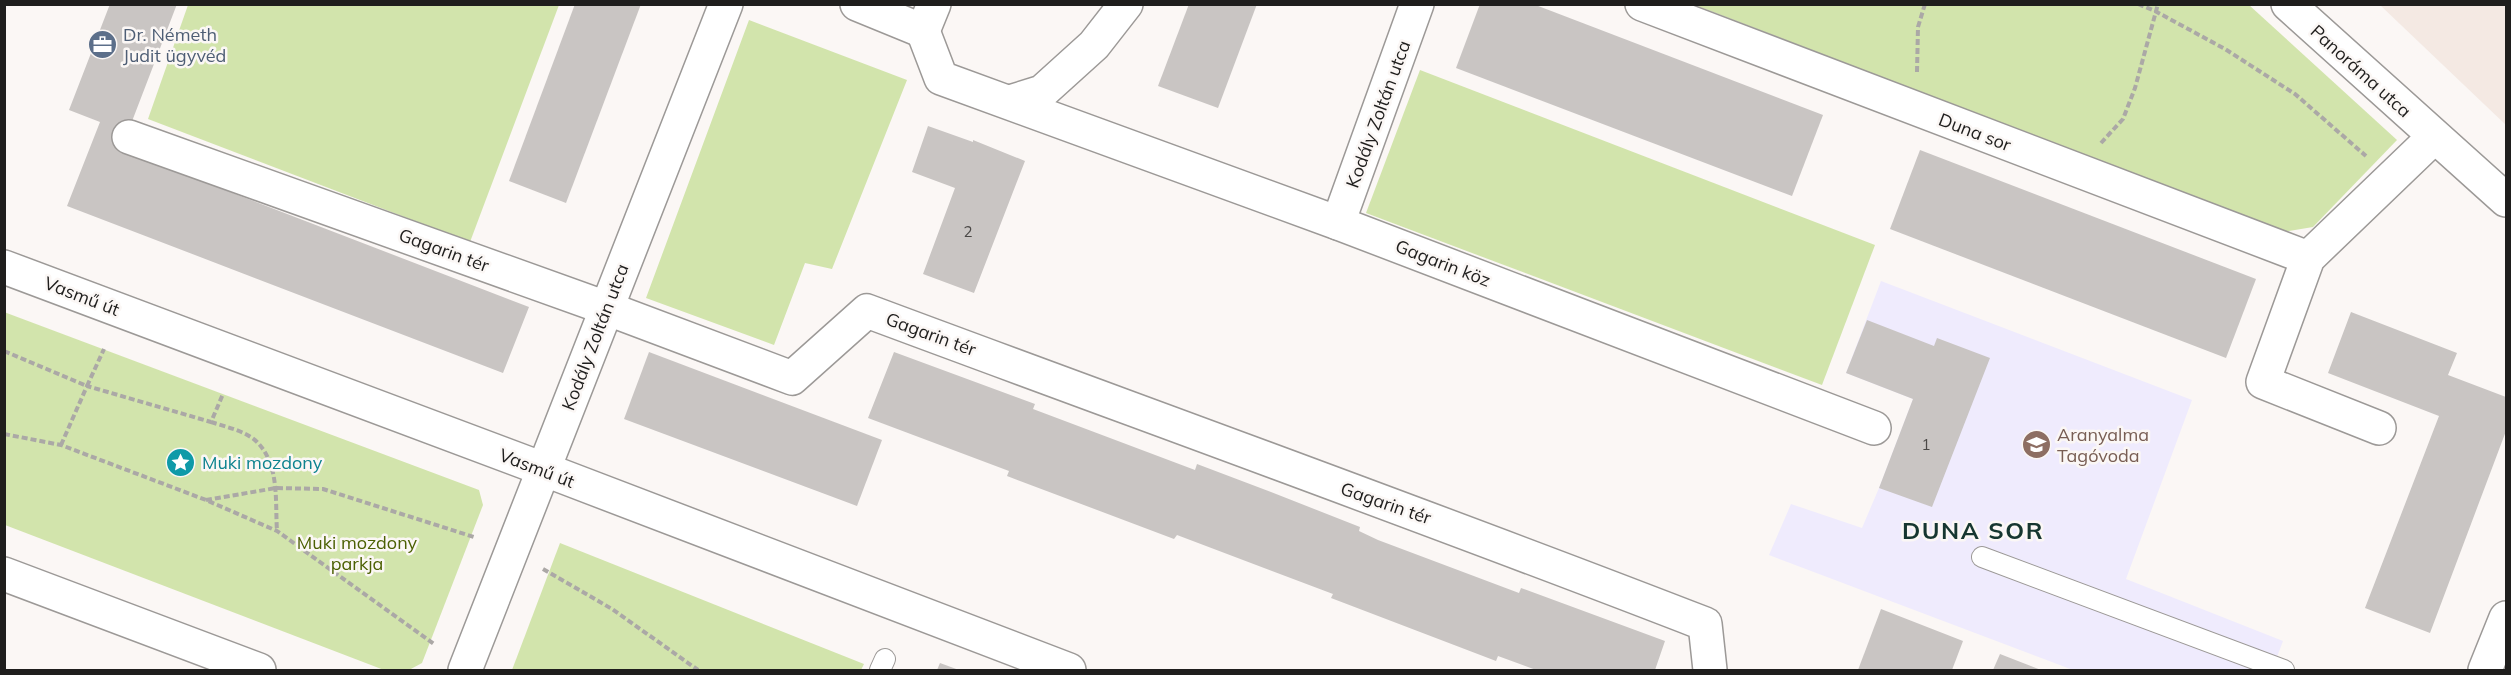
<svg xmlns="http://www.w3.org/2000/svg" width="2511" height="675" font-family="Mulish,sans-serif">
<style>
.built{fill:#f4e9e3}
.education{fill:#efebfd}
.green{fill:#d2e4ac}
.building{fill:#c9c5c3}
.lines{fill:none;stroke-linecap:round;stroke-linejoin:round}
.lane-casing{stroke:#9c9997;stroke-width:22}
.street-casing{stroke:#9c9997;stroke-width:36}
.secondary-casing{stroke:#9c9997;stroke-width:36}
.path{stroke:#aba8a6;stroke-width:4;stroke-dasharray:6 3;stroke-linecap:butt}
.lane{stroke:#fff;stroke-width:20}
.street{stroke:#fff;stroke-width:33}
.secondary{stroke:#fff;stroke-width:33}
.labels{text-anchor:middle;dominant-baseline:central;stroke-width:5;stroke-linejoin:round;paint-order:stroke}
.number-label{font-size:15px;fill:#4a4846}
.service-label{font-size:18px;fill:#4e5e75;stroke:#fbf7f5;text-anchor:start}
.street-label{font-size:18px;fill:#1f1e1d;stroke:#fbf7f5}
.education-label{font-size:18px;fill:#785e54;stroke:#fbf7f5;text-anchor:start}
.culture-label{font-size:18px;fill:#0d838f;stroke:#fbf7f5;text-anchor:start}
.park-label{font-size:18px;fill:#4c6003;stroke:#fbf7f5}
.district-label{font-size:24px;font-weight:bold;letter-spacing:1.5px;fill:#163630;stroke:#fbf7f5}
</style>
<rect width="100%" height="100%" fill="#fbf7f5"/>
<path class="built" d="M2380,5H2506V125Z"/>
<path class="education" d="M1881,281L2192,400L2126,579L2283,641L2272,670H2073L1769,555L1791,504L1862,528L1879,488L1913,399L1846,373Z"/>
<g class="green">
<path d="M188,5H559L470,242L148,119Z"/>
<path d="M1695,5H2249L2397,140L2313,227L2283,232Z"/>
<path d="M749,20L907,80L832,269L805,263L774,345L646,298Z"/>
<path d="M1420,70L1875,245L1822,385L1366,213Z"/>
<path d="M4,312L479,490L483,505L422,663L409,670H384L5,525Z"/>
<path d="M560,543L864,664L861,670H512Z"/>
</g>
<g class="building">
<path d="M110,4H177L121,150L529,307L503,373L67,206L100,122L69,110Z"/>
<path d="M575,4H641L566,203L509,181Z"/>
<path d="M1189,4H1257L1218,108L1158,86Z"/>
<path d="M1480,4H1533L1823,115L1792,196L1456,68Z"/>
<path d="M928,126L973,142V140L1025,161L974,293L923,274L955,188L912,172Z"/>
<path d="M1920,150L2256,279L2226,358L1890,229Z"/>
<path d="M2351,312L2457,353L2448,375L2506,397V431L2430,633L2365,608L2439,416L2328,373Z"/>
<path d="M1867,320L1934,346L1937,338L1990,358L1932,507L1879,488L1913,399L1846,373Z"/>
<path d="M649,352L882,440L857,506L624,419Z"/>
<path d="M894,352L1035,404L1033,409L1195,470L1197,464L1271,492L1360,527L1359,531L1378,540L1519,593L1521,588L1665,641L1655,670H1536L1498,656L1496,661L1331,598L1333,594L1177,535L1174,539L1007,476L1009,471L868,418Z"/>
<path d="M1881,609L1963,641L1952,670H1858Z"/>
<path d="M2000,654L2041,670H1993Z"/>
<path d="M940,663L959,670H937Z"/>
</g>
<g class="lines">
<defs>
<g id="lane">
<path d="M1982,557L2284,670"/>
<path d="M880,670L885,659"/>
</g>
<g id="street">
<path d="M857,4L923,31"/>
<path d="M1642,4L2308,258"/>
<path d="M2288,4L2506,200"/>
<path d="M923,31L941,78L1338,223L1874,428"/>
<path d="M923,31L934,4"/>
<path d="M1010,102L1042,92L1094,45L1126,4"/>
<path d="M129,137L606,308L792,378L867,311C1146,415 1427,516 1705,624L1710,670"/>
<path d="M1338,223L1417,4"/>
<path d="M4,267L543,469L1069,670"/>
<path d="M2379,428L2263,382L2308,258L2434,137"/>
<path d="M465,670L726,4"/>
<path d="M2485,670L2506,618"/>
</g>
<path id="secondary" d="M4,574L259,670"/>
</defs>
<use href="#lane" class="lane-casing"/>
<use href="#street" class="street-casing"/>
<use href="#secondary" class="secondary-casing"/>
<g class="path">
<path d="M2138,4L2155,11L2225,49L2295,94L2366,156"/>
<path d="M1917,72L1918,27L1925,4"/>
<path d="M2101,143L2123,119L2135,88L2158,4"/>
<path d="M4,351L87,386L104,349"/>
<path d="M211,422C226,427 246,431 257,442C280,465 275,502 277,531"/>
<path d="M4,434L61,445L206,500L277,531L434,644"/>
<path d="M61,445L87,386L211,422L223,394"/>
<path d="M206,500L276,488L323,489L474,537"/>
<path d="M543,569L612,609L698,670"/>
</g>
<use href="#lane" class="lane"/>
<use href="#street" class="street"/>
<use href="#secondary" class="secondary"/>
</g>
<defs>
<symbol id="office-disc" viewBox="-11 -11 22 22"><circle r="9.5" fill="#5c6f8a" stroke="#fbf7f5"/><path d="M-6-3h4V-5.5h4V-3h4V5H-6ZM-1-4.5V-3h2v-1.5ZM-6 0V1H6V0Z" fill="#fff"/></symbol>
<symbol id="school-disc" viewBox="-11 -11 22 22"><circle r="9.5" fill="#8d6e63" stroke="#fbf7f5"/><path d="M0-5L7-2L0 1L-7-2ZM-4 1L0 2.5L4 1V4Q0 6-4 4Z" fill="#fff"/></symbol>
<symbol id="sight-disc" viewBox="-11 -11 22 22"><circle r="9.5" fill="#0f9aa8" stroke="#fbf7f5"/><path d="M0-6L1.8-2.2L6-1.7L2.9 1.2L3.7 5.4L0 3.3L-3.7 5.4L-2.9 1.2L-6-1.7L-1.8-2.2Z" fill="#fff"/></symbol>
</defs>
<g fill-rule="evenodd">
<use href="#office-disc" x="86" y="28" width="33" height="33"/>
<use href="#school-disc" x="2020" y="428" width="33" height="33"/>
<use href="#sight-disc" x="164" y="446" width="33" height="33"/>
</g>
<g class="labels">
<g class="number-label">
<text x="968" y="231">2</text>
<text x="1926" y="444">1</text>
</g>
<g class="service-label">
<text x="123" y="34">Dr. Németh<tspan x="123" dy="21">Judit ügyvéd</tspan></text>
</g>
<g class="street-label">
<text transform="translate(2361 71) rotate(42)">Panoráma utca</text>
<text transform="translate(1378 114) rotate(-70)">Kodály Zoltán utca</text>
<text transform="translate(1975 132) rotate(21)">Duna sor</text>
<text transform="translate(444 250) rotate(20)">Gagarin tér</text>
<text transform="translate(1443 263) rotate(21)">Gagarin köz</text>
<text transform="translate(82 296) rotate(21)">Vasmű út</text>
<text transform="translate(931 334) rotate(20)">Gagarin tér</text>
<text transform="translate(595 337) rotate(-69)">Kodály Zoltán utca</text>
<text transform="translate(537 468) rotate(21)">Vasmű út</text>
<text transform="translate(1386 503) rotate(19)">Gagarin tér</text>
</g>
<g class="education-label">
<text x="2057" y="434">Aranyalma<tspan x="2057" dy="21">Tagóvoda</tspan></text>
</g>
<g class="culture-label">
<text x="202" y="462">Muki mozdony</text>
</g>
<g class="park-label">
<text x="357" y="542">Muki mozdony<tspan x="357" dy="21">parkja</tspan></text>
</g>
<g class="district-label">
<text x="1973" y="530">DUNA SOR</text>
</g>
</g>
<rect width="2511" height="675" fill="none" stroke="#1f1e1d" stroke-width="12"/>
</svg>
